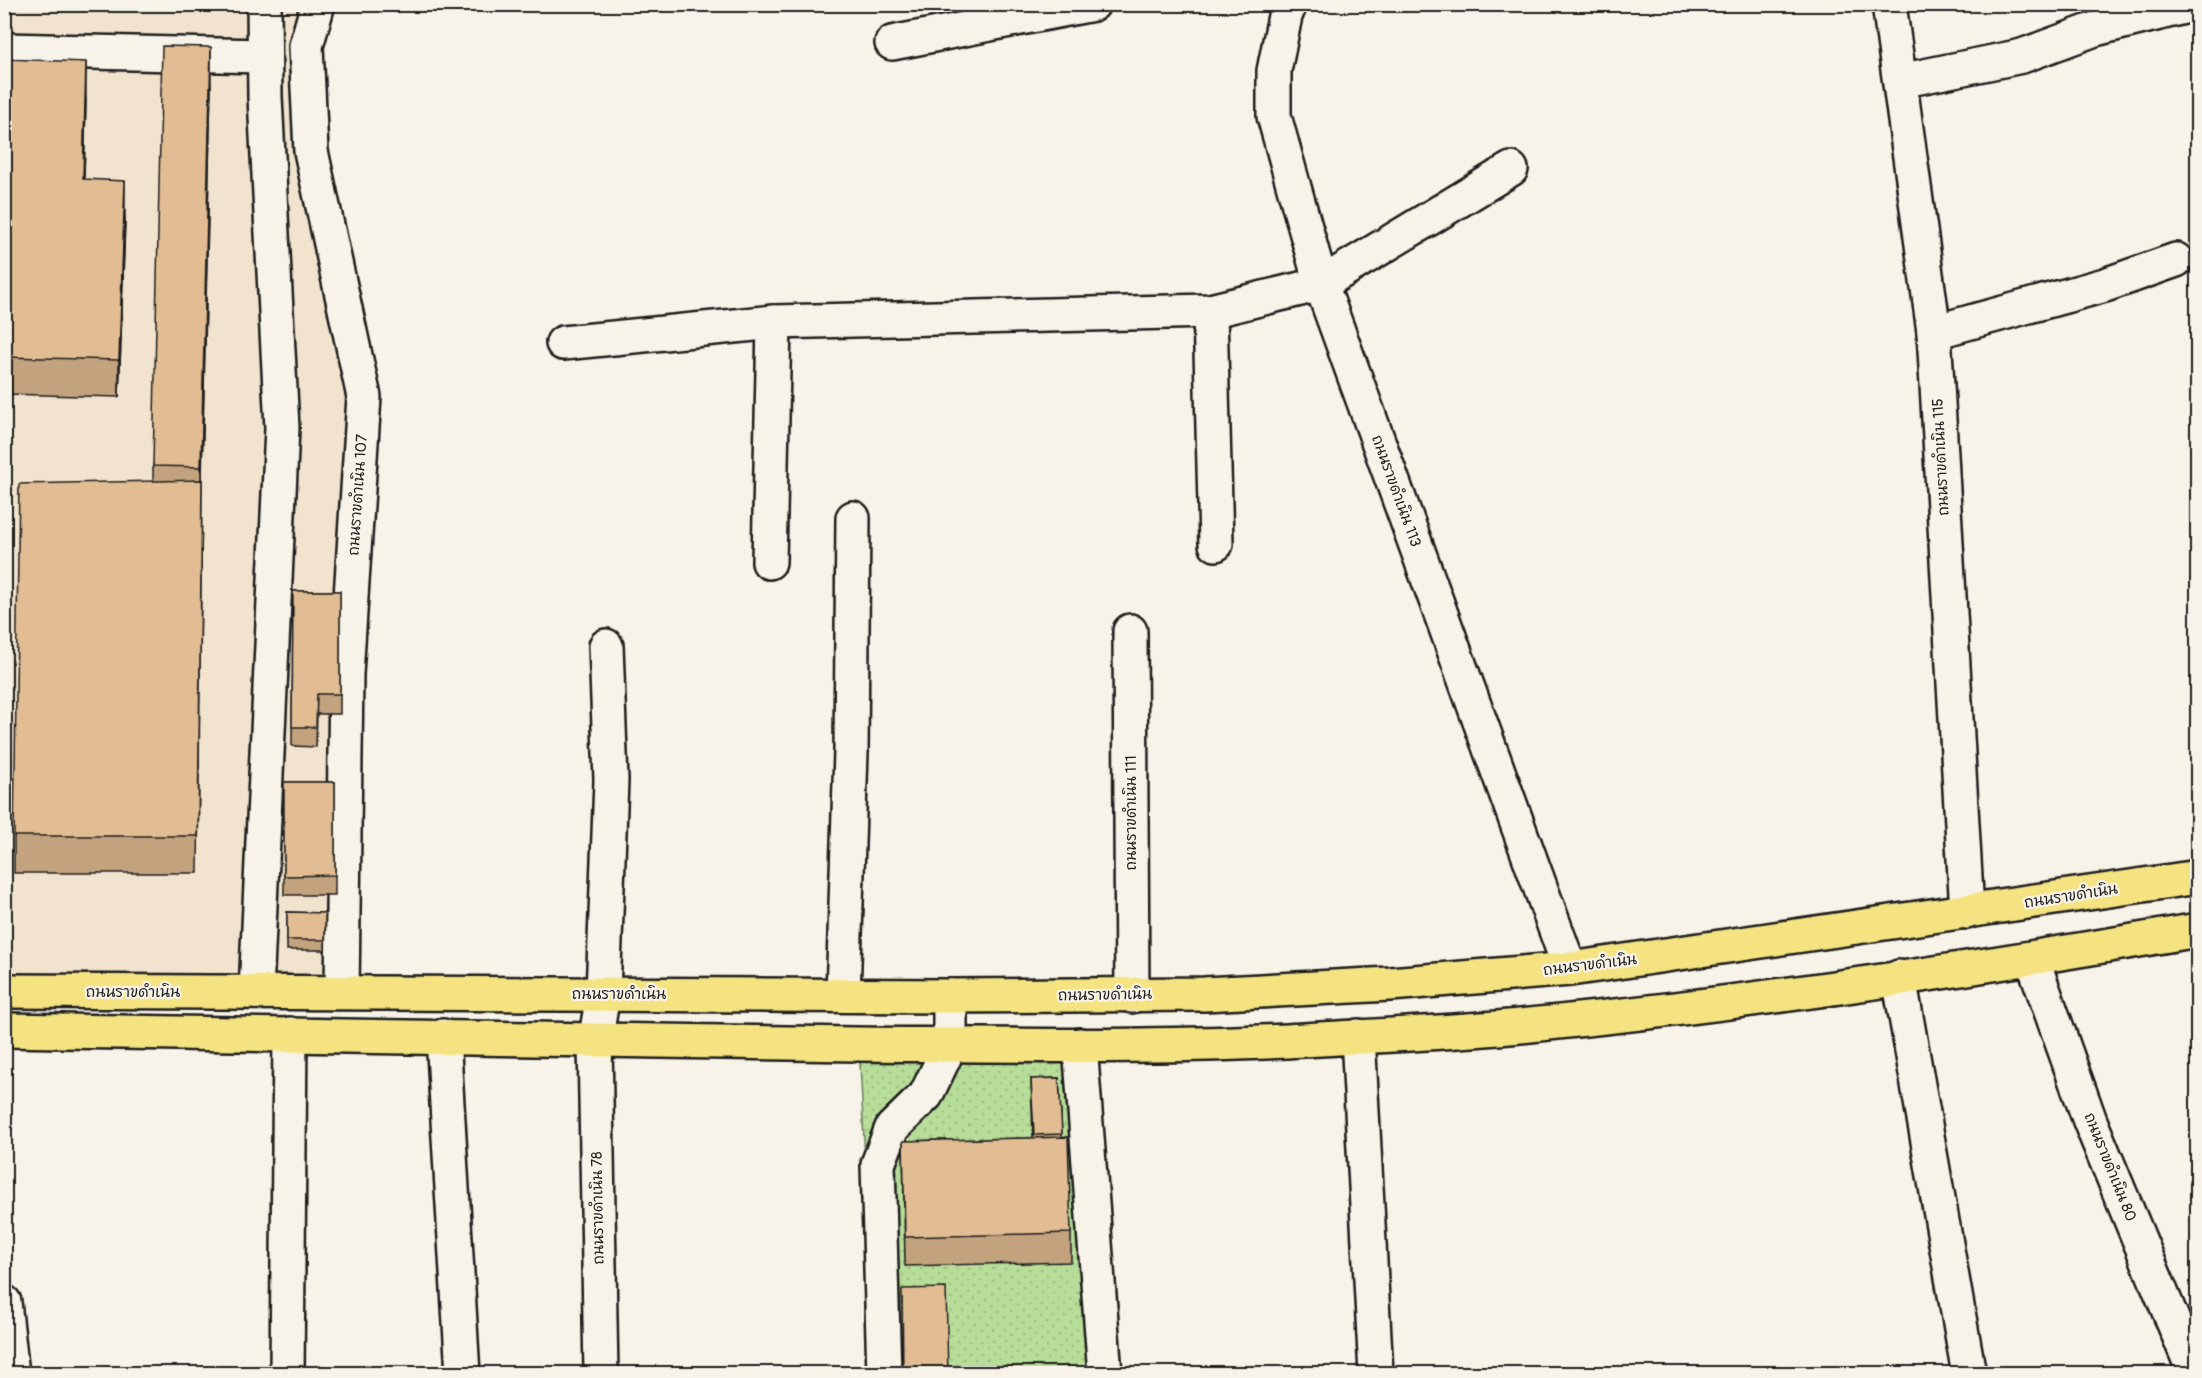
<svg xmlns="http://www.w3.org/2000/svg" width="2202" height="1378" font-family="Pangolin,'Playpen Sans Thai',sans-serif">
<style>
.built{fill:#f1e3ce}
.park{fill:url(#park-dots);stroke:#6a7c5a;stroke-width:1.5}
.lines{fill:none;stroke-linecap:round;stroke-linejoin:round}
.minor-casing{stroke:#1c1c1c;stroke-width:38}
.major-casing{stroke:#1c1c1c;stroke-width:38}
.minor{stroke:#f7f3e8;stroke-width:33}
.major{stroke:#f5e382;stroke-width:33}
.wall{fill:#c2a37e;stroke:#1c1c1c;stroke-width:1.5}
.shaded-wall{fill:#9e8467;stroke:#1c1c1c;stroke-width:1.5}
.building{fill:#e2bd93;stroke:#1c1c1c;stroke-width:1.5}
.labels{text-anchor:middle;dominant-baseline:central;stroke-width:4.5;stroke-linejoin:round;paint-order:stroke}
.street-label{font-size:15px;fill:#1c1c1c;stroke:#f7f3e8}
</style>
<defs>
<pattern id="park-dots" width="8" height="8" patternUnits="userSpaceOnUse" patternTransform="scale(1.5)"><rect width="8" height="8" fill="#b7dd99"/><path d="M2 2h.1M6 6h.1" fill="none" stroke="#9dbd83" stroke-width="1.8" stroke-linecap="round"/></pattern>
</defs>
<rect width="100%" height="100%" fill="#f7f3e8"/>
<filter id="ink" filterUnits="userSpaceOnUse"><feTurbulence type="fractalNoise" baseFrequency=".0167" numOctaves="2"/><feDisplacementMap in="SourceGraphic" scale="12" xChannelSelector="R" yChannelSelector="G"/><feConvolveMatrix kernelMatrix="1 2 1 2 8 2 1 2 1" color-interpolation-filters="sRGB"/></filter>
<g filter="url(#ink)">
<path class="built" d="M5,5H299L364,397L342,992L5,991Z"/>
<path class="park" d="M859,1044H1097L1118,1373H876Z"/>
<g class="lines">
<defs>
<g id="minor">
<path d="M318,4L306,46L311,151L364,397L346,674L342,992"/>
<path d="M1290,4L1285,16L1274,71V116L1321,284L1570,969"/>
<path d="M1889,4L1934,332L1967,912"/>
<path d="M892,43L1093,4"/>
<path d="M4,50L263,56"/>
<path d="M1900,81L2022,56L2095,29L2196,4"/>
<path d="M1210,311L1216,544"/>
<path d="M1934,332L2105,285L2176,260"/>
<path d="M563,343L774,322L1210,311L1321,284L1511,169"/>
<path d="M769,562L774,322"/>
<path d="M1130,631L1132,996"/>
<path d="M2032,958L2090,1121L2195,1374"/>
<path d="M1899,977L1969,1374"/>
<path d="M256,992L282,428L265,97L264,4"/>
<path d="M843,995L851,752L853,518"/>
<path d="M443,1036L463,1374"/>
<path d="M1358,1036L1376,1374"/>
<path d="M1080,1045L1105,1374"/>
<path d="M4,1302L12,1374"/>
<path d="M287,1374L290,1034"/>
<path d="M601,1374L595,1043L603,994L611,780L606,646"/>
<path d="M884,1374L878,1164L892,1128L926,1095L950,1045V996"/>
</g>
<g id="major">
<path d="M4,991L950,996L1204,994L1390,984L1570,969L2198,877"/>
<path d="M4,1030C288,1034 572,1042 856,1044C999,1045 1144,1048 1287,1041C1368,1036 1449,1033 1530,1025C1753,1003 1976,968 2198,930"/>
</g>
</defs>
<use href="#minor" class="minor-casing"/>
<use href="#major" class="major-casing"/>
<use href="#minor" class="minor"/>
<use href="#major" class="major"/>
</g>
<g class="wall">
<path d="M4,59L86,99L84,179L125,218L119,397L4,394Z"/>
<path d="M211,84L202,480L198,873H14V836L153,481V466Z"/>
<path d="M293,591H340V714H317L316,747L292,746Z"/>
<rect x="284" y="782" width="51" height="113"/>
<path d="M287,912L325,913V950H287Z"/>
<path d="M1059,1078L1062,1137L1071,1233V1262L905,1266L903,1141L1033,1138L1031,1079Z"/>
</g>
<g class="shaded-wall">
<path d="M211,47V84L201,504V467Z"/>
<path d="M86,62V99L83,216V179Z"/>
<path d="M125,181V218L119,397V360Z"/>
</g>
<g class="building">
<path d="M162,46L211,47L201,467L153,466Z"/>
<path d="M4,59L86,62L83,179L125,181L119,360L4,357Z"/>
<path d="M202,480L198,836H14L19,484Z"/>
<path d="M293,591H340V694H317L316,727H292Z"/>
<path d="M284,782H335V875L284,876Z"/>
<path d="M287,912L325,913V940H287Z"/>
<path d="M1059,1078L1062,1134L1034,1135L1031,1079Z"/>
<path d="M1068,1137L1071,1233L905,1237L903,1141Z"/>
<path d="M946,1288L948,1374H903L902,1289Z"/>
</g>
</g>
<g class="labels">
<g class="street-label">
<text transform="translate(1941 457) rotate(-93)">ถนนราขดำเนิน 115</text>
<text transform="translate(1396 491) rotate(70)">ถนนราขดำเนิน 113</text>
<text transform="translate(358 495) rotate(-86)">ถนนราขดำเนิน 107</text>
<text transform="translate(1131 813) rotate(-90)">ถนนราขดำเนิน 111</text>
<text transform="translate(2071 896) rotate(-9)">ถนนราขดำเนิน</text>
<text transform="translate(1590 965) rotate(-7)">ถนนราขดำเนิน</text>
<text x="133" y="992">ถนนราขดำเนิน</text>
<text x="619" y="994">ถนนราขดำเนิน</text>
<text transform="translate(1105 995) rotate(-1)">ถนนราขดำเนิน</text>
<text transform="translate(2110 1167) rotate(68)">ถนนราขดำเนิน 80</text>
<text transform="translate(598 1208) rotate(-91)">ถนนราขดำเนิน 78</text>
</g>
</g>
<rect width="2202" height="1378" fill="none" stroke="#f7f3e8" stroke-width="24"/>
<rect x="12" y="12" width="2178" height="1354" fill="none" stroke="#1c1c1c" stroke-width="2" filter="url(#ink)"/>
</svg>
